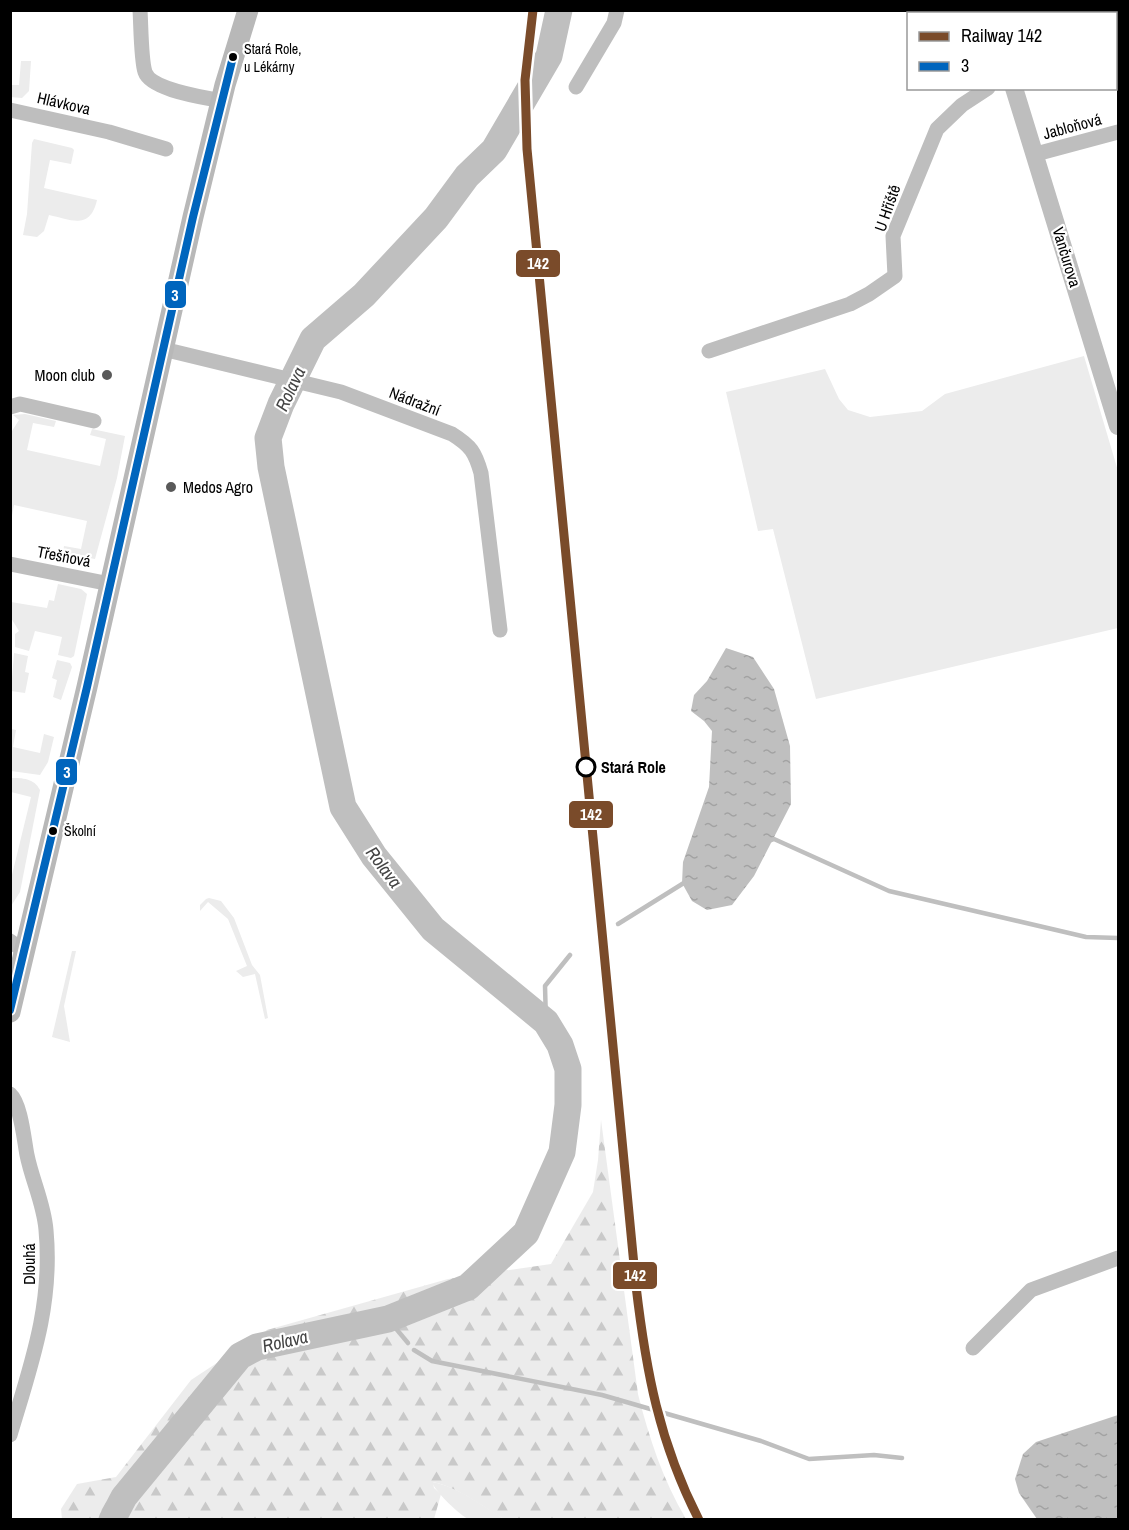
<svg xmlns="http://www.w3.org/2000/svg" width="1129" height="1530" font-family="'Archivo Narrow',sans-serif">
<style>
.green{fill:#ececec}
.forest{fill:url(#forest-firs)}
.water{fill:url(#water-ripples)}
.lines{fill:none;stroke-linecap:round;stroke-linejoin:round}
.stream{stroke:#bfbfbf;stroke-width:4.5}
.river{stroke:#bfbfbf;stroke-width:27}
.minor{stroke:#bebebe;stroke-width:15}
.tertiary{stroke:#bebebe;stroke-width:18}
.secondary{stroke:#b8b8b8;stroke-width:21}
.bus-1-casing{stroke:#fff;stroke-width:12}
.bus-1{stroke:#0065bd;stroke-width:8}
.rail-1-casing{stroke:#fff;stroke-width:14}
.rail-1{stroke:#7a4b2a;stroke-width:9}
.bus-dot{fill:#000;stroke:#fff;stroke-width:2}
.poi-dot{fill:#595959;stroke:#fff;stroke-width:2}
.stop-dot{fill:#fff;stroke:#000;stroke-width:3}
.labels{text-anchor:middle;dominant-baseline:central;stroke-width:4.5;stroke-linejoin:round;paint-order:stroke}
.bus-label{font-size:14px;fill:#000;stroke:#fff;text-anchor:start}
.street-label{font-size:16px;fill:#000;stroke:#fff}
.poi-label{font-size:16px;fill:#000;stroke:#fff;text-anchor:end}
.stop-label{font-size:16px;font-weight:bold;fill:#000;stroke:#fff;text-anchor:start}
.water-label{font-size:18px;font-style:italic;fill:#444;stroke:#fff}
.line-badge{stroke:#fff;stroke-width:2}
.badge-label{font-size:16px;text-anchor:middle;font-weight:bold;fill:#fff}
</style>
<defs>
<pattern id="forest-firs" width="22" height="20" patternUnits="userSpaceOnUse" patternTransform="scale(1.5)"><rect width="22" height="20" fill="#ececec"/><path d="M5 1l3.5 6h-7zM16 11l3.5 6h-7z" fill="#c9c9c9"/></pattern>
<pattern id="water-ripples" width="26" height="14" patternUnits="userSpaceOnUse" patternTransform="scale(1.5)"><rect width="26" height="14" fill="#bfbfbf"/><path d="M2 4q2-2 4 0t4 0M15 11q2-2 4 0t4 0" fill="none" stroke="#a2a2a2"/></pattern>
</defs>
<rect width="100%" height="100%" fill="#fff"/>
<g class="green">
<path d="M21,61H31L29,91L22,98L10,97L11,85H19Z"/>
<path d="M34,139L72,148L74,150L71,164L50,160L44,188L97,200C90,230 72,220 49,215L44,231L37,237L23,235L27,214L32,143Z"/>
<path d="M1084,356L1118,471V628L816,699L773,529L758,531L726,392L825,369L839,399L848,410L870,417L922,411L945,394Z"/>
<path d="M25,414L56,421L54,427L33,423L27,450L100,466L106,439L90,435L92,429L125,436L117,478L95,559L63,553L64,546L81,549L87,521L14,505L11,521V431H12L19,420L13,415Z"/>
<path d="M58,584L81,589L87,594L74,656L71,658L58,655L62,637L35,631L29,651L15,647V634L19,631L11,618V602L47,608L49,600L54,601Z"/>
<path d="M14,653L28,656L25,672L29,673L25,693L11,691Z"/>
<path d="M57,660L70,663L72,667L61,700L53,697L57,680L52,678Z"/>
<path d="M11,729L16,730L13,747L40,753L44,734L54,737L48,762L40,775L11,771Z"/>
<path d="M11,778C22,778 34,778 40,790L20,892L11,906V879L31,797L11,792Z"/>
<path d="M209,898L221,901L234,918L252,965L260,975L268,1018L265,1019L255,974L243,977L236,971L247,966L228,919L208,902L200,911V905L206,899Z"/>
<path d="M72,951H76L64,1006L70,1042L52,1037Z"/>
<path d="M432,1482C459,1487 481,1505 504,1519C496,1519 477,1522 469,1519C460,1516 434,1490 432,1482Z"/>
</g>
<path class="forest" d="M601,1120L638,1394C649,1438 663,1480 686,1519H504C481,1506 460,1488 433,1482L434,1488L441,1494L434,1519H62L61,1509L77,1484L116,1477L191,1380L267,1330L448,1279L551,1264L593,1192L598,1160Z"/>
<g class="water">
<path d="M726,648L753,657L774,689L790,746L791,804L754,876L732,905L707,910L692,901L682,883L683,862L709,787L712,731L704,721L691,711L694,695L707,681Z"/>
<path d="M1118,1415V1519H1037L1019,1493L1015,1479L1023,1454L1036,1442Z"/>
</g>
<g class="lines">
<g class="stream">
<path d="M769,841L774,839L889,891L1086,937L1118,938"/>
<path d="M618,924L687,881"/>
<path d="M546,1022L545,986L570,955"/>
<path d="M388,1319L408,1343"/>
<path d="M414,1350L432,1361L602,1395L761,1441L809,1459L874,1455L902,1458"/>
</g>
<path class="river" d="M112,1520L124,1497L240,1356L257,1347L388,1319L468,1287L526,1233L562,1152L568,1105V1069L560,1045L546,1022L433,929L374,856L343,807L271,467L268,438L281,404L313,339L364,295L436,218L467,176L494,150L549,56L559,10"/>
<g class="minor">
<path d="M140,10C141,25 141,60 145,72C151,90 203,97 222,101"/>
<path d="M576,87L614,23L617,10"/>
<path d="M10,110L109,132L166,149"/>
<path d="M1036,154L1118,132"/>
<path d="M163,349L341,392L452,434C471,446 475,452 481,473L500,630"/>
<path d="M709,351L850,304L869,294L895,276L893,236L937,129L962,105L988,88"/>
<path d="M10,407L20,404L94,421"/>
<path d="M10,564L110,584"/>
<path d="M10,941L24,951"/>
<path d="M10,1094C21,1104 24,1140 27,1155C32,1180 44,1204 46,1230C53,1305 31,1365 10,1435"/>
<path d="M973,1348L1031,1290L1118,1258"/>
</g>
<g class="tertiary">
<path d="M989,10L990,14"/>
<path d="M1014,88L1118,426"/>
</g>
<path class="secondary" d="M10,1012L87,687L193,217L225,85L248,10"/>
<defs>
<path id="bus-1" d="M10,1010L87,687L193,217L233,57"/>
</defs>
<use href="#bus-1" class="bus-1-casing"/>
<use href="#bus-1" class="bus-1"/>
<defs>
<path id="rail-1" d="M533,10L525,80L527,149L636,1286C646,1371 659,1442 699,1520"/>
</defs>
<use href="#rail-1" class="rail-1-casing"/>
<use href="#rail-1" class="rail-1"/>
</g>
<g class="bus-dot">
<circle cx="233" cy="57" r="5"/>
<circle cx="53" cy="831" r="5"/>
</g>
<g class="poi-dot">
<circle cx="107" cy="375" r="6"/>
<circle cx="171" cy="487" r="6"/>
</g>
<circle class="stop-dot" cx="586" cy="767" r="9"/>
<g class="labels">
<g class="bus-label">
<text x="244" y="49">Stará Role,<tspan x="244" dy="18">u Lékárny</tspan></text>
<text x="64" y="831">Školní</text>
</g>
<g class="street-label">
<text transform="translate(64 103) rotate(13)">Hlávkova</text>
<text transform="translate(1072 126) rotate(-15)">Jabloňová</text>
<text transform="translate(887 208) rotate(-71)">U Hřiště</text>
<text transform="translate(1067 257) rotate(73)">Vančurova</text>
<text transform="translate(415 401) rotate(21)">Nádražní</text>
<text transform="translate(64 556) rotate(11)">Třešňová</text>
<text transform="translate(29 1264) rotate(-90)">Dlouhá</text>
</g>
<g class="poi-label">
<text x="95" y="375">Moon club</text>
<text x="183" y="487" text-anchor="start">Medos Agro</text>
</g>
<g class="stop-label">
<text x="601" y="767">Stará Role</text>
</g>
<g class="water-label">
<text transform="translate(290 389) rotate(-65)">Rolava</text>
<text transform="translate(384 867) rotate(53)">Rolava</text>
<text transform="translate(285 1341) rotate(-13)">Rolava</text>
</g>
</g>
<g class="line-badge">
<rect x="515" y="249" width="46" height="29" rx="6" fill="#7a4b2a"/>
<rect x="164" y="280" width="23" height="29" rx="6" fill="#0065bd"/>
<rect x="55" y="758" width="23" height="28" rx="6" fill="#0065bd"/>
<rect x="568" y="800" width="46" height="29" rx="6" fill="#7a4b2a"/>
<rect x="612" y="1261" width="46" height="29" rx="6" fill="#7a4b2a"/>
</g>
<g class="badge-label">
<text x="538" y="269">142</text>
<text x="175" y="301">3</text>
<text x="67" y="778">3</text>
<text x="591" y="820">142</text>
<text x="635" y="1281">142</text>
</g>
<rect width="1129" height="1530" fill="none" stroke="#000000" stroke-width="24"/>
<rect x="907" y="12" width="210" height="78" fill="#ffffff" stroke="#999999" stroke-width="1.5"/>
<rect x="919" y="32" width="30" height="9" fill="#7a4b2a" stroke="#999999" stroke-width="1.5"/>
<text x="961" y="42" font-size="18" fill="#000000">Railway 142</text>
<rect x="919" y="62" width="30" height="9" fill="#0065bd" stroke="#999999" stroke-width="1.5"/>
<text x="961" y="72" font-size="18" fill="#000000">3</text>
</svg>
